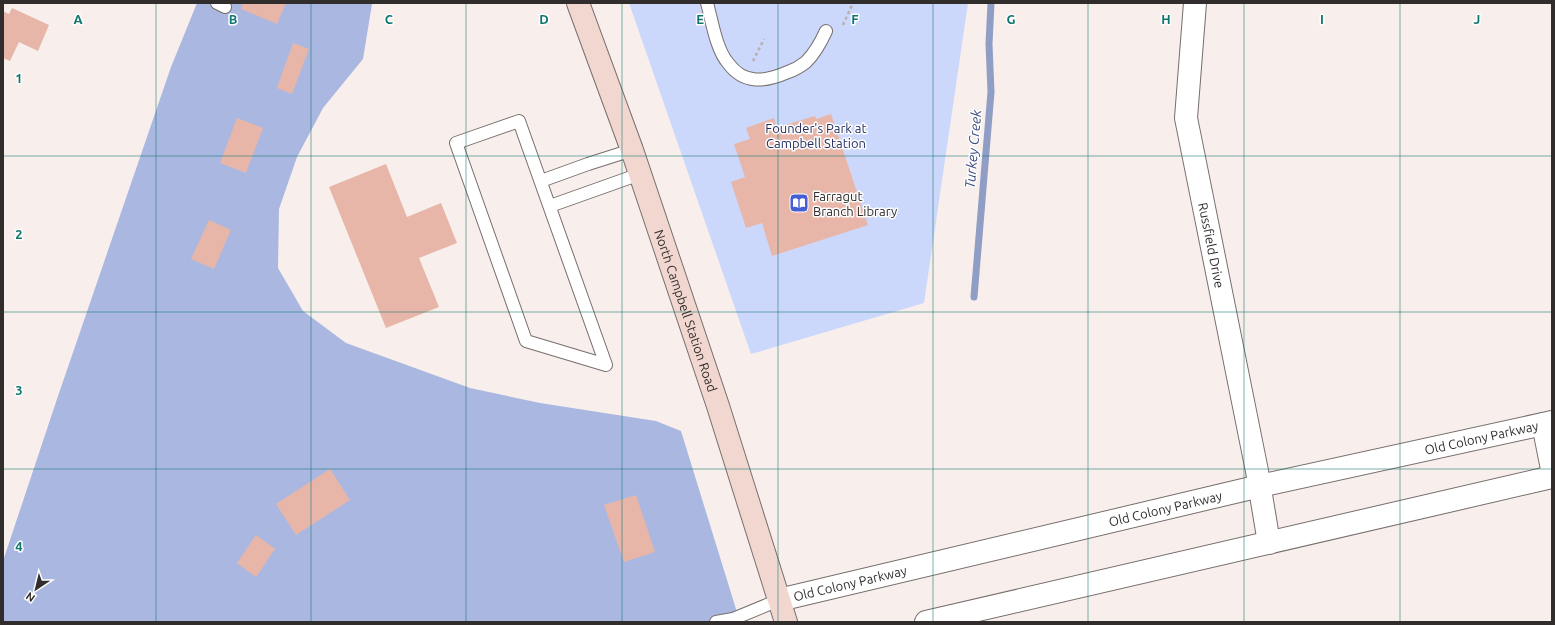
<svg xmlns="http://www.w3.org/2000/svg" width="1555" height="625" font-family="Ubuntu,sans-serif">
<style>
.green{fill:#cbd7fb}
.forest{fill:#aab8e1}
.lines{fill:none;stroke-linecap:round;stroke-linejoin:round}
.stream{stroke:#909ec5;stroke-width:7}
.building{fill:#e7b6a9}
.lane-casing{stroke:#776f6d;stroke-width:14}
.street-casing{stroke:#776f6d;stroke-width:24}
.secondary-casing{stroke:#776f6d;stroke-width:24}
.path{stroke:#b8b0ae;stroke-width:2.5;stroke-dasharray:3 3;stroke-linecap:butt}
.lane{stroke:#fff;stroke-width:12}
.street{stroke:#fff;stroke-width:22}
.secondary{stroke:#f2d7d0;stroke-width:22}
.grid{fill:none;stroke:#0f766e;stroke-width:1;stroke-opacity:0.55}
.labels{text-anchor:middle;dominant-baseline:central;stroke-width:3;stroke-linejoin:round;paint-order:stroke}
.park-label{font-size:13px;fill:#1e2a5b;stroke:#fefefe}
.poi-label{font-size:13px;fill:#302d2c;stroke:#fefefe;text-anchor:start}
.street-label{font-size:13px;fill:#302d2c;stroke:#fefefe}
.water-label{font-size:14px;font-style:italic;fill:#3e4e83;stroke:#fefefe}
.grid-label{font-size:13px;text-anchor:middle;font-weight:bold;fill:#0f766e;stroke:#fefefe;stroke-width:3;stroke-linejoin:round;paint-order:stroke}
</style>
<rect width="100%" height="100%" fill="#f8eeeb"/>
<path class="green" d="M629,3H968L924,303L751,354Z"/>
<path class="forest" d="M197,3H376L372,4L363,59L323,108L297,157L279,209L278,268L303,311L346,343L470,388L540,403L656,421L681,431L740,622H3V561L57,399L171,67Z"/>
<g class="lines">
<path class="stream" d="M974,297L991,92L989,44L991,3"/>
</g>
<g class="building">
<path d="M243,3H286L277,24L241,9Z"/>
<path d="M12,8L49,25L38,51L19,42L10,61L3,58V11L9,14Z"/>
<path d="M293,43L309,49L292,94L277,88Z"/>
<path d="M831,114L868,225L772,256L762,223L746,228L731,182L745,177L734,144L750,139L746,128L774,118L778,132L786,129L785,125L815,116L816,119Z"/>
<path d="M237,118L263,128L246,173L220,163Z"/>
<path d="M386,164L407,217L441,203L457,243L419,258L439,307L386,328L329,187Z"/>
<path d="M209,220L231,230L214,269L191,259Z"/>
<path d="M330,469L350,500L296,535L276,504Z"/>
<path d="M636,495L655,552L624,562L604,505Z"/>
<path d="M256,535L275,549L256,577L237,563Z"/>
</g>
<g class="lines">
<defs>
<g id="lane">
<path d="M217,3L225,7"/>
<path d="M707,3C712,21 716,49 728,63C744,85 765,82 788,72C794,70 801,66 806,62C815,53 821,42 826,31"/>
<path d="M519,121L606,365L526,341L456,143Z"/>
<path d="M541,181L588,164L632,150"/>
<path d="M550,206L640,174"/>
<path d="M716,622L733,619L779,600"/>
</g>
<g id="street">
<path id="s1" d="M1195,3L1186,118L1257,471L1269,543"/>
<path d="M1543,424L1552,469"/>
<path id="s2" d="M779,600L1260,486L1552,422"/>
<path d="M926,622L1552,477"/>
</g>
<g id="secondary">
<path id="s3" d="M578,3L632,150L718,406L786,622"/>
</g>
</defs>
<use href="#lane" class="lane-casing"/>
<use href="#street" class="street-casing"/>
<use href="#secondary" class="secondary-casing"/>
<g class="path">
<path d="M843,25L853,3"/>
<path d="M753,61L764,39"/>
</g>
<use href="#lane" class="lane"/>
<use href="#street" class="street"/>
<use href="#secondary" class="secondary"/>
</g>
<path class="grid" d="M156,3V622M311,3V622M466,3V622M622,3V622M778,3V622M933,3V622M1088,3V622M1244,3V622M1400,3V622M3,156H1552M3,312H1552M3,469H1552"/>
<defs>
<symbol id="library-square" viewBox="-11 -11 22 22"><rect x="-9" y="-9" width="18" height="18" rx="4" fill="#465fd3" stroke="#fefefe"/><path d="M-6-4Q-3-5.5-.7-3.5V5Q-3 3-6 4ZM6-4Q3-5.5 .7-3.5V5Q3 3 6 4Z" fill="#fff"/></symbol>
</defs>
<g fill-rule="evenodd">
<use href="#library-square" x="788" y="192" width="22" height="22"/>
</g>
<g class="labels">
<g class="park-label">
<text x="816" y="128">Founder's Park at<tspan x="816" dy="15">Campbell Station</tspan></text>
</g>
<g class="poi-label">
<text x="813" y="196">Farragut<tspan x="813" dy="15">Branch Library</tspan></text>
</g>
<g class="street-label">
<text stroke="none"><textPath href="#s1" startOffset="245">Russfield Drive</textPath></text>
<text stroke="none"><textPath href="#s3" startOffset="326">North Campbell Station Road</textPath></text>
<text stroke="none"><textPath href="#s2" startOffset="721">Old Colony Parkway</textPath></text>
<text stroke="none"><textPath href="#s2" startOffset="397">Old Colony Parkway</textPath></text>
<text stroke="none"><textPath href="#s2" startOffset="73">Old Colony Parkway</textPath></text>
</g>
<g class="water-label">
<text transform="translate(973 149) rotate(-85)">Turkey Creek</text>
</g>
</g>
<g class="grid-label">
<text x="78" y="24">A</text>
<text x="233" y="24">B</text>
<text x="389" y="24">C</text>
<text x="544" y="24">D</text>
<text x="700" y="24">E</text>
<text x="855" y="24">F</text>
<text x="1011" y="24">G</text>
<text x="1166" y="24">H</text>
<text x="1322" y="24">I</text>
<text x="1477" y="24">J</text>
<text x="19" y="83">1</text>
<text x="19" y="239">2</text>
<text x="19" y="395">3</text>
<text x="19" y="551">4</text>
</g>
<rect width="1555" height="625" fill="none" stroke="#302d2c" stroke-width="8"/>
<g transform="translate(36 589) rotate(215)" stroke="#fefefe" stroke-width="3" paint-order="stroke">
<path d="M0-3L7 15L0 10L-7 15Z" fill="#302d2c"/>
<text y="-6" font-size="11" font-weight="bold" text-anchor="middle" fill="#302d2c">N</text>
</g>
</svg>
